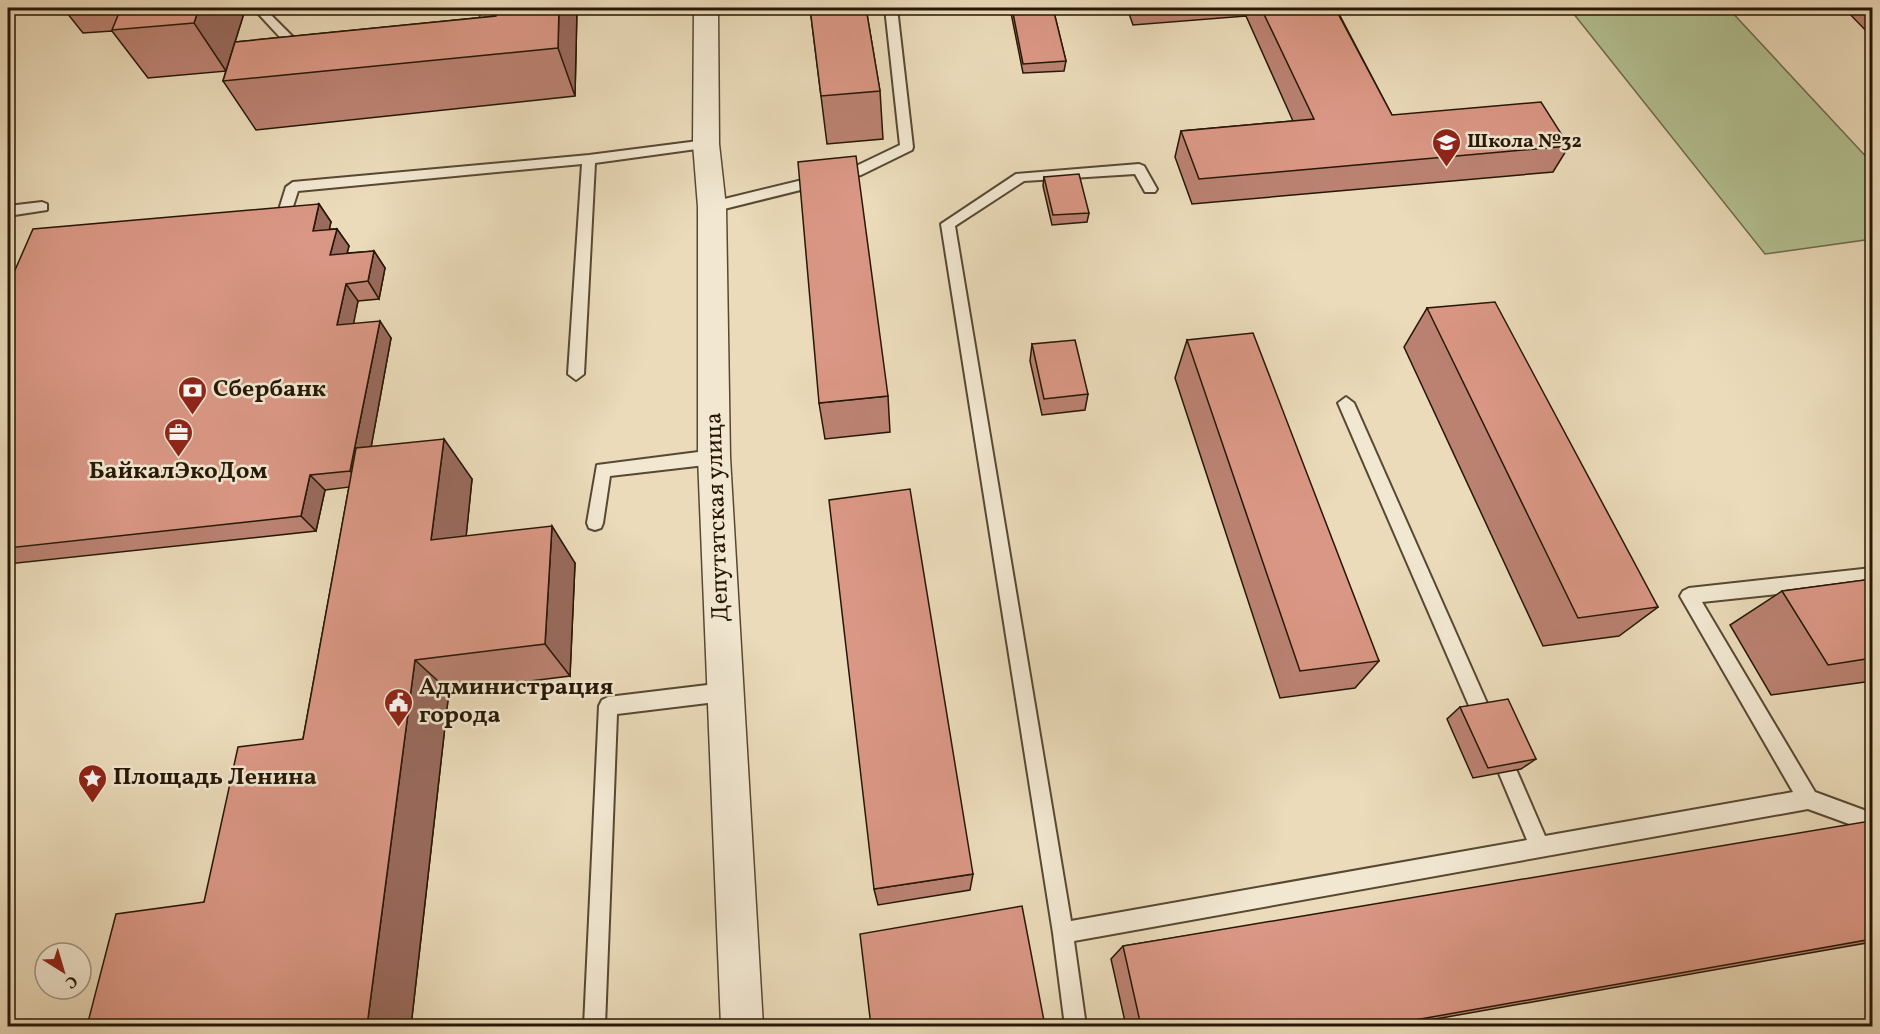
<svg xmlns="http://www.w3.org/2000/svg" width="1880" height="1034" font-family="Vollkorn,serif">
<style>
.green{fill:#b3c193;stroke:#6c6c4c;stroke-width:1.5}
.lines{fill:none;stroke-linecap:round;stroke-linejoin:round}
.service-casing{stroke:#574832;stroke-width:4}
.tertiary-casing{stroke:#574832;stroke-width:3}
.service{fill:#f2e8d2;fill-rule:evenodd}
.tertiary{fill:#f2e8d2;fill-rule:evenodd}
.wall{fill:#bb8272;stroke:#261705;stroke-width:1.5}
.shaded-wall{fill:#996a5d;stroke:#261705;stroke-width:1.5}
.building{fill:#da9785;stroke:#261705;stroke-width:1.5}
.labels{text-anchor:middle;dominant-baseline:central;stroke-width:5;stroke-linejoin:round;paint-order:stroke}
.far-poi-label{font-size:20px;font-weight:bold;fill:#261705;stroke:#f2e8d2;text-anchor:start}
.poi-label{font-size:24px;font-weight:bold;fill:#261705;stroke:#f2e8d2;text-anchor:start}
.street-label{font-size:24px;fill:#261705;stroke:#f2e8d2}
</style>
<rect width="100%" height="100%" fill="#ebdbba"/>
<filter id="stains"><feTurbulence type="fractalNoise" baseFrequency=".00333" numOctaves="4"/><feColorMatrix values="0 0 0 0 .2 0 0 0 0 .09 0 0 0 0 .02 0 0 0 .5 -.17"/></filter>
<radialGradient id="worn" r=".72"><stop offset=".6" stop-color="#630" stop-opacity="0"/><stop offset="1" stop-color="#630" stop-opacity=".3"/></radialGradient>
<path class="green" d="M1569,8H1728L1872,163V239L1765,254Z"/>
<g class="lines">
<defs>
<g id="service">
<path d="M253,8H264L296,40L305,39L311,43L305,47H289Z"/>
<path d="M484,8H495L487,29L467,30V24L478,23Z"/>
<path d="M885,8H897L913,147L912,150L861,175L712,212L707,210V204L712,202L852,168L900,145Z"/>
<path d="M706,140L712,144L711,147L595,163L584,374L576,380L568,374L582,164L298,191L289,219L284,221L277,216L286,187L293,182L589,155Z"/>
<path d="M1139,164L1144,166L1157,189L1155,192H1145L1135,174L1024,181L955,226L1071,921L1527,840L1490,752L1492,746L1499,743L1506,746L1545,836L1793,792L1680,596L1683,591L1689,588L1872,568V584L1702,602L1815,792L1872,813V837L1865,834L1863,829L1808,809L1074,941L1086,1026H1065L1053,933L941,224L1016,174Z"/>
<path d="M42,202L47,204V210L8,216V206Z"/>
<path d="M1346,397L1354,403L1494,719L1496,725L1494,731L1487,734L1480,731L1338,403Z"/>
<path d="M714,450L720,452L722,457L720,462L714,464L610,476L603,523L601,528L595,530L589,528L587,523L597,465Z"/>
<path d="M724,683L730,686L733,692L730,698L724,701L617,714L605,1026H584L599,706L602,700L608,697Z"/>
</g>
<path id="tertiary" d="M694,8H718L719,144L726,207L730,457L763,1026H721L698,457V207L693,144Z"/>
</defs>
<use href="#service" class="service-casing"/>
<use href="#tertiary" class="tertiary-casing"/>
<use href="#service" class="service"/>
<use href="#tertiary" class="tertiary"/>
</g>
<g class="wall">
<path d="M63,8H241L244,13L235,42L496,16L577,8L575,96L256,130L223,81L226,71L148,78L112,31L83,33Z"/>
<path d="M810,8H866L880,91L883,139L827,144Z"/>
<path d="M1011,8H1053L1066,61L1064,71L1023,73L1011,13Z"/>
<path d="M1127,8H1344H1336L1392,115L1569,146L1553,172L1192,204L1175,157L1181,131L1293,121L1246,16L1133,25Z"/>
<path d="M1844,8H1872V37Z"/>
<path d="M1044,177L1089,213L1087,222L1052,225L1043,186Z"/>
<path d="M319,204L331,222L329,229H337L349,246L347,253L374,251L385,268L379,299L358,301L353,323L391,338L371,447L472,479L466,536L575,563L570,676L449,691L411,1026H87L204,902L303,739L349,487L325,490L316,531L8,564V286Z"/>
<path d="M1427,308L1658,607L1619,636L1543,646L1404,347Z"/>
<path d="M1187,340L1379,661L1355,688L1280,698L1175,378Z"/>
<path d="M1032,344L1088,394L1085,410L1042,415L1030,361Z"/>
<path d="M888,396L890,432L825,439L819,403Z"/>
<path d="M1872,579V681L1771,695L1730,625L1782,591Z"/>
<path d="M1460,707L1536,759L1521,769L1473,778L1447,719Z"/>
<path d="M1872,825V942L1396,1026H1126L1111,959L1123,946Z"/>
<path d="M973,874L970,890L878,905L874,889Z"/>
</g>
<g class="shaded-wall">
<path d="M199,8H241L244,13L226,71L194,23Z"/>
<path d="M559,8H577L575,96L558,48Z"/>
<path d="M319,204L331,222L325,249L313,231Z"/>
<path d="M337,229L349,246L342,272L330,255Z"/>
<path d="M374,251L385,268L379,299L368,281Z"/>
<path d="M346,284L358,301L350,342L337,325Z"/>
<path d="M380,321L391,338L364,486L350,471Z"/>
<path d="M444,439L472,479L462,577L431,540Z"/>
<path d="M310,475L325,490L316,531L301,516Z"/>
<path d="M552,526L575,563L570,676L545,644Z"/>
<path d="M415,660L449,691L411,1026H367Z"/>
</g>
<g class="building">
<path d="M121,8H199L194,23L112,30Z"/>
<path d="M497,8H559L558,48L223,81L235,42L496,16Z"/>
<path d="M810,8H866L880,91L821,96Z"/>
<path d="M1012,8H1053L1066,61L1023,64Z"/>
<path d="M1261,8H1335L1392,115L1541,102L1569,146L1199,179L1181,131L1314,119Z"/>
<path d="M856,156L888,396L819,403L798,162Z"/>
<path d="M1079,174L1089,213L1053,215L1044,177Z"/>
<path d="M319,204L313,231L337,229L330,255L374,251L368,281L346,284L337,325L380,321L350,471L310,475L301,516L8,548V286L33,229Z"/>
<path d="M1495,302L1658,607L1578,618L1427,308Z"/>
<path d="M1253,333L1379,661L1300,671L1187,340Z"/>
<path d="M1075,340L1088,394L1044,399L1032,344Z"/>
<path d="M444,439L431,540L552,526L545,644L415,660L367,1026H87L116,914L204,902L238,747L303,739L356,448Z"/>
<path d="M910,489L973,874L874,889L829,500Z"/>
<path d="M1872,579V658L1828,665L1782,591Z"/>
<path d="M1508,699L1536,759L1488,768L1460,707Z"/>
<path d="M1870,821L1872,825V939L1381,1026H1141L1123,946Z"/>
<path d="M1022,906L1045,1026H871L860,934Z"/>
</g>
<defs>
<symbol id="school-pin" viewBox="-11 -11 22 30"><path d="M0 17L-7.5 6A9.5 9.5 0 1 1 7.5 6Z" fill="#8f2418" stroke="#f2e8d2"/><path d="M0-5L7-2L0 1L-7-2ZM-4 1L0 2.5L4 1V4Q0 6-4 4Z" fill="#fff"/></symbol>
<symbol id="bank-pin" viewBox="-11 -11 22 30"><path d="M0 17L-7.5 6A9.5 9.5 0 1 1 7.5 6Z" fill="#8f2418" stroke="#f2e8d2"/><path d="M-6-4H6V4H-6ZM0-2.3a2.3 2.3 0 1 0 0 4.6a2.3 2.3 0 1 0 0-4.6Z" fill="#fff"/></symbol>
<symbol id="office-pin" viewBox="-11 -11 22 30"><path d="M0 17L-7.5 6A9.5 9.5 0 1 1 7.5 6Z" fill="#8f2418" stroke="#f2e8d2"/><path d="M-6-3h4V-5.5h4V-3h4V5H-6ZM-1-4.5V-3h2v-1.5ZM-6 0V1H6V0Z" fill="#fff"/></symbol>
<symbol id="civic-pin" viewBox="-11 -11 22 30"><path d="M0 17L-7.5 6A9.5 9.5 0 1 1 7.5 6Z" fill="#8f2418" stroke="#f2e8d2"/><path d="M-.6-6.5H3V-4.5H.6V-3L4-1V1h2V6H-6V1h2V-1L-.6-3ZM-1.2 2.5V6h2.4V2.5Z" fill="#fff"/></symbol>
<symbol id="sight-pin" viewBox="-11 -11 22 30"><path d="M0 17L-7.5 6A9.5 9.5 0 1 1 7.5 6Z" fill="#8f2418" stroke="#f2e8d2"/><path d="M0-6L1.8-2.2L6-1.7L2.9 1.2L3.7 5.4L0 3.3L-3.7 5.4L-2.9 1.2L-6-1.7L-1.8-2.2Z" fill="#fff"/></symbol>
</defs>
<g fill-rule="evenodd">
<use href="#school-pin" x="1430" y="126" width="33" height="45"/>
<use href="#bank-pin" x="176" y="374" width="33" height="45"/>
<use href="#office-pin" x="162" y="416" width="33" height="45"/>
<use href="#civic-pin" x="382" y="686" width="33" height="45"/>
<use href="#sight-pin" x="76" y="762" width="33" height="45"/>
</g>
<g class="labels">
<g class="far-poi-label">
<text x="1467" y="142">Школа №32</text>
</g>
<g class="poi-label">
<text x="213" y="390">Сбербанк</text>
<text x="178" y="472" text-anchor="middle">БайкалЭкоДом</text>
<text x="419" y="688">Администрация<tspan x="419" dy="28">города</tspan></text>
<text x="113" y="778">Площадь Ленина</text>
</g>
<g class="street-label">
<text transform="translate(718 517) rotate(-92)">Депутатская улица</text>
</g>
</g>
<rect width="1880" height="1034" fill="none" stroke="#ebdbba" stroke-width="30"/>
<rect x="9" y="9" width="1862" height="1016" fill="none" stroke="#261705" stroke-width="3"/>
<rect x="15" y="15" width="1850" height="1004" fill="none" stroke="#261705" stroke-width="1.5"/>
<g transform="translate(63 971) rotate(143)"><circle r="28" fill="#f2e8d2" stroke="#a09480" stroke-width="1.5"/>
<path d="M0-4.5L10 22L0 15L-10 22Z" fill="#8f2418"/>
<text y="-9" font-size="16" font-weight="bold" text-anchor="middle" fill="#261705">С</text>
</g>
<rect width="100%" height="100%" filter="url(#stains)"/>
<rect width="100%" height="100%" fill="url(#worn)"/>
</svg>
